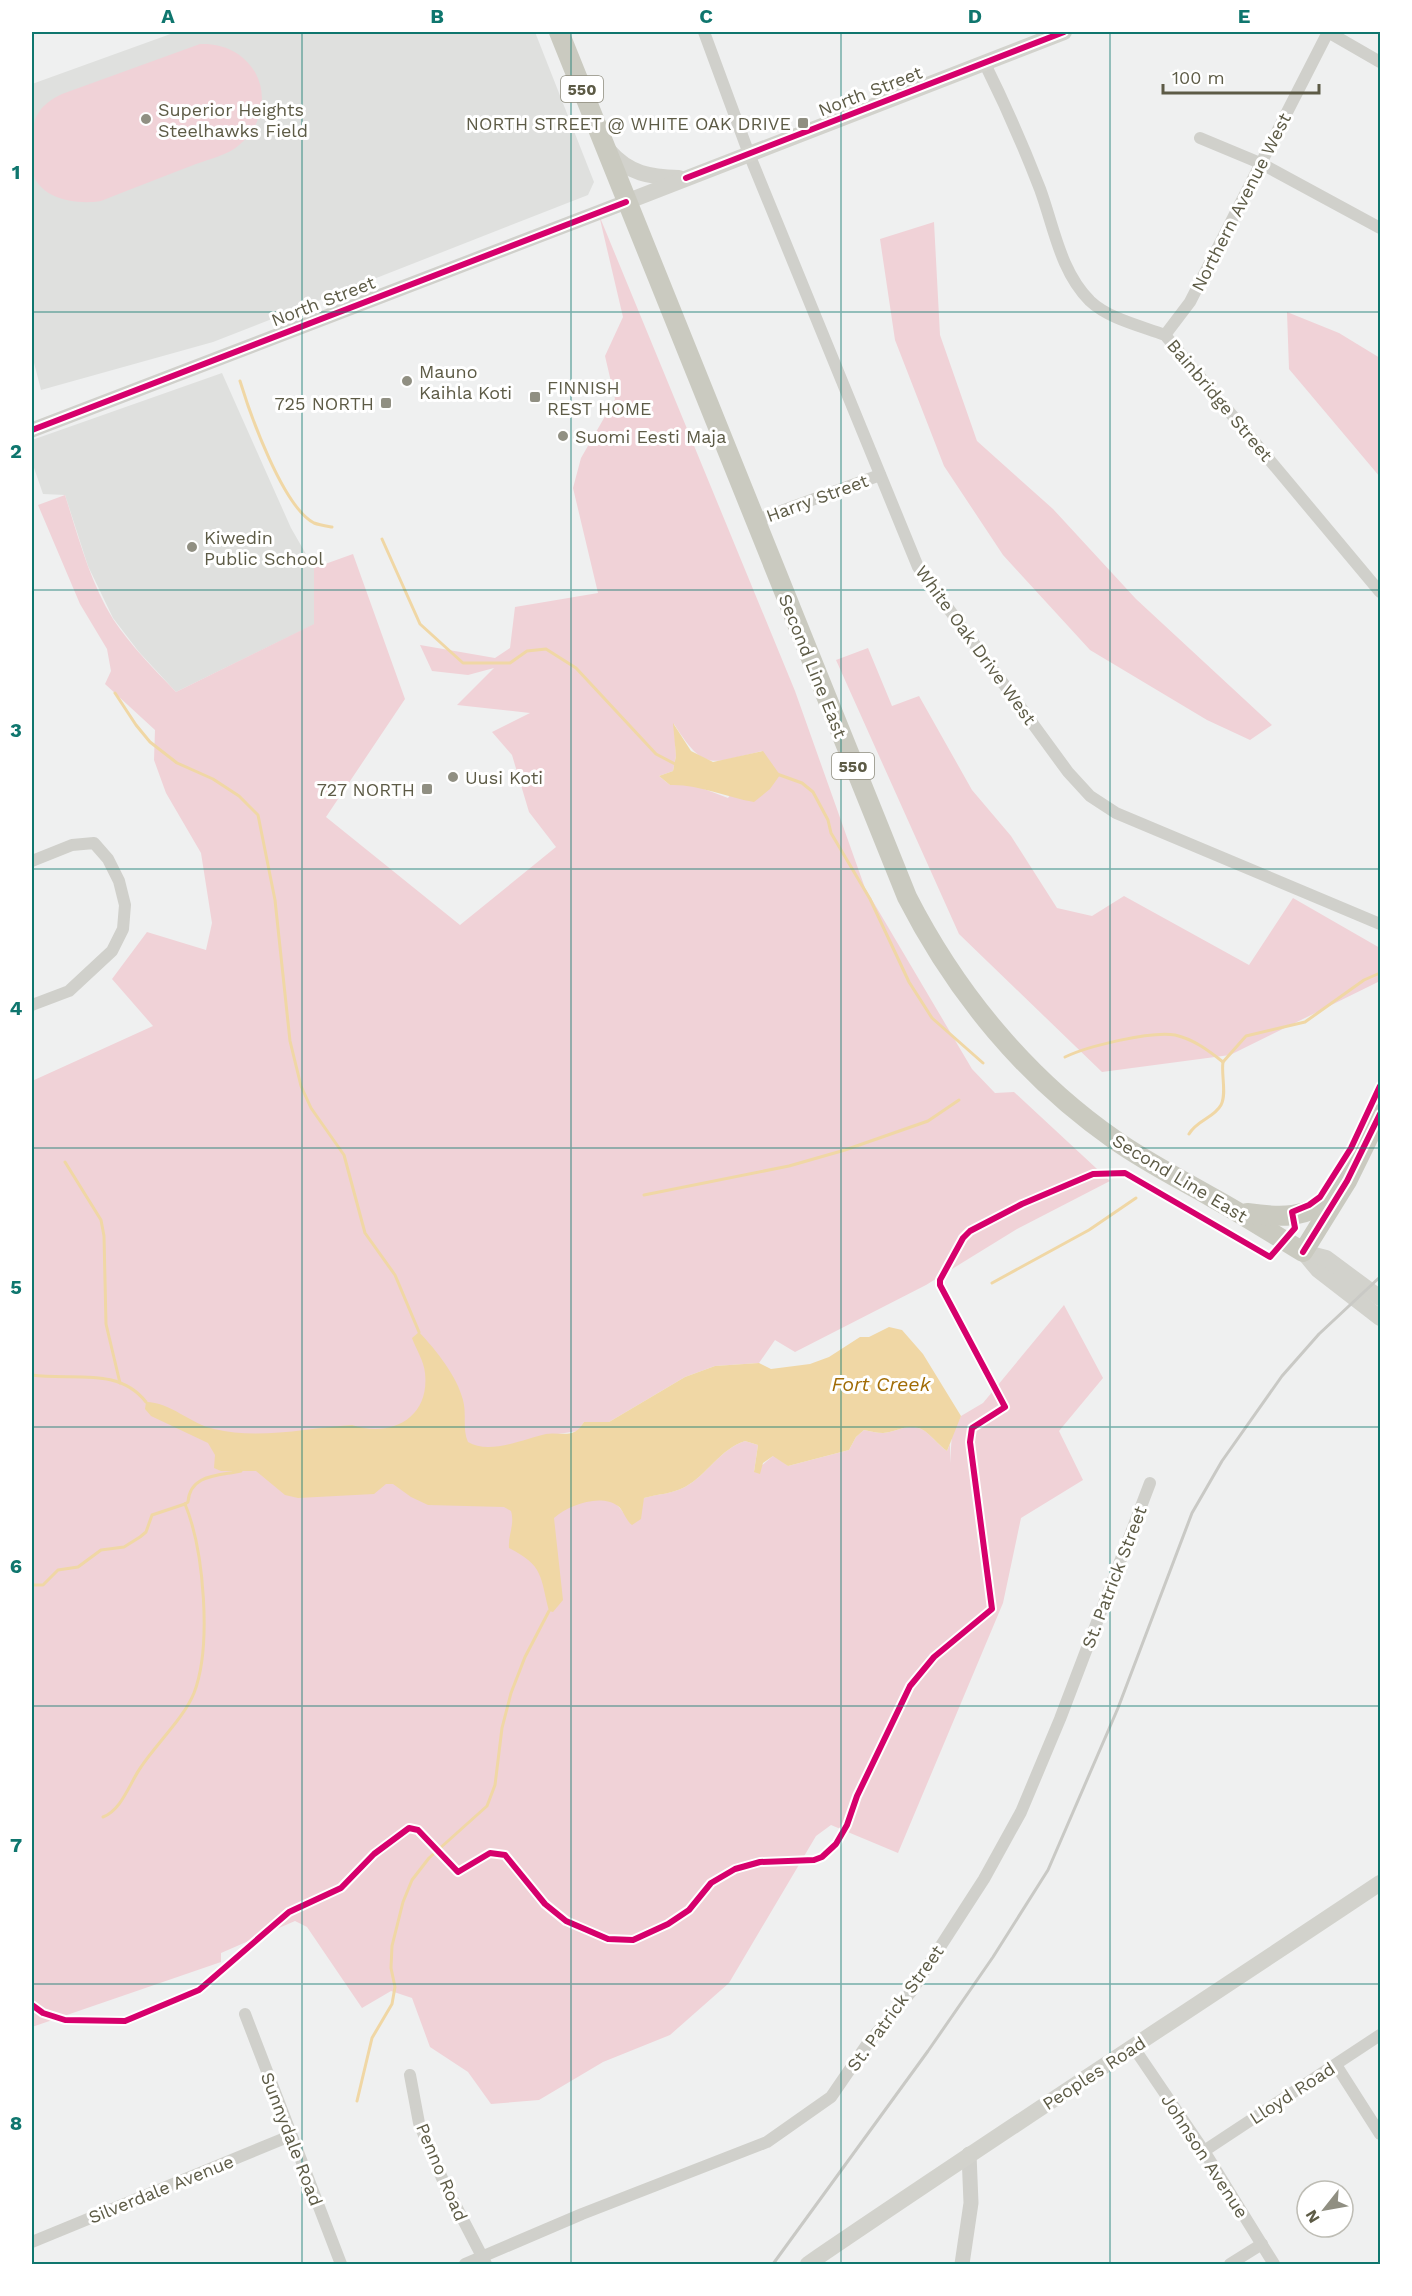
<svg xmlns="http://www.w3.org/2000/svg" width="1412" height="2296" font-family="'Work Sans',sans-serif">
<style>
.education{fill:#dfe0de}
.green{fill:#f0d2d7;fill-rule:evenodd}
.water{fill:#f0d7a5}
.lines{fill:none;stroke-linecap:round;stroke-linejoin:round}
.stream{stroke:#f0d7a5;stroke-width:3}
.minor{stroke:#d0d0cb;stroke-width:12}
.tertiary{stroke:#d0d0cb;stroke-width:15}
.secondary{stroke:#d2d2cc;stroke-width:16}
.trunk{stroke:#cacac0;stroke-width:20}
.rail{stroke:#c9c9c5;stroke-width:3}
.cycleway-casing{stroke:#fff;stroke-width:10}
.cycleway{stroke:#d6006c;stroke-width:6}
.grid{fill:none;stroke:#0f766e;stroke-width:1.5;stroke-opacity:0.55}
.poi-dot{fill:#908f82;stroke:#fff;stroke-width:2}
.labels{text-anchor:middle;dominant-baseline:central;stroke-width:6;stroke-linejoin:round;paint-order:stroke}
.shield{fill:#fff;stroke:#8e8c7e;stroke-width:1.5}
.shield-label{font-size:16px;font-weight:bold;fill:#5d5b46}
.street-label{font-size:18px;fill:#5d5b46;stroke:#fff}
.poi-label{font-size:18px;fill:#5d5b46;stroke:#fff;text-anchor:start}
.water-label{font-size:20px;font-style:italic;fill:#a16c06;stroke:#fff}
.neatline{fill:none;stroke:#0f766e;stroke-width:2}
.grid-label{font-size:20px;text-anchor:middle;font-weight:bold;fill:#0f766e}
</style>
<rect width="100%" height="100%" fill="#eff0f0"/>
<g class="education">
<path d="M176,32H535L594,182L588,195L213,342L41,390L32,355V84Z"/>
<path d="M222,373L291,528L314,568L315,624L176,692L139,652L113,618L88,566L65,495L43,494L32,462V440Z"/>
</g>
<g class="green">
<path d="M200,44C222,43 243,52 255,72C269,97 261,128 238,146C227,155 210,159 196,164C165,176 133,188 101,201C78,205 37,200 32,169C30,162 32,153 32,146C32,119 37,106 62,94Z"/>
<path d="M599,215L795,691L865,888L972,1069L995,1093L1014,1092L1110,1181L1017,1229L926,1285L795,1352L775,1340L759,1363L715,1366L685,1377L609,1422H584L578,1431L558,1434L623,1512L641,1506L644,1498C657,1494 672,1494 685,1487C707,1475 720,1449 745,1441L758,1445L754,1472L774,1455L788,1466L849,1450L856,1437L864,1430C870,1431 877,1433 883,1433C897,1432 907,1423 921,1429C929,1432 938,1445 947,1451L950,1444V1463L952,1433L961,1416L983,1403L1064,1305L1103,1378L1059,1431L1083,1480L1021,1518L1003,1603L898,1853L831,1825L816,1836L729,1983L670,2035L603,2062L539,2100L491,2104L468,2072L430,2047L412,1998L391,1991L362,2008L307,1927L295,1921L221,1953V1962L32,2027V1081L153,1026L112,979L147,932L206,950L212,923L201,853L166,793L154,760L155,730L105,684L111,671L107,649L80,604L38,505L65,495C78,536 90,582 113,619C131,646 154,669 176,692L314,624V568L353,554L405,699L326,817L460,925L556,847L529,812L512,755L492,732L530,713L457,705L494,668L468,675L432,671L420,645L495,658L510,648L515,607L598,593L573,488L581,458L615,399L605,356L623,317ZM674,724C705,773 711,763 762,751L728,798L691,784L670,785L659,776L673,771L676,756Z"/>
<path d="M934,222L940,335L977,441L1053,509L1136,599L1272,725L1250,740L1207,720L1090,650L1003,555L944,466L895,340L880,239Z"/>
<path d="M1287,312L1339,333L1380,358V477L1289,369Z"/>
<path d="M868,648L892,706L919,696L972,790L1011,836L1057,908L1092,916L1124,896L1249,965L1293,898L1380,948V981L1230,1055L1102,1072L959,934L836,660Z"/>
</g>
<g class="water">
<path d="M673,723L691,751L713,762L763,751L780,775L770,789L754,802C725,797 699,784 670,785L659,776L673,771L676,756Z"/>
<path d="M889,1327L902,1330L923,1354L961,1416L947,1451C938,1445 930,1433 921,1429C907,1423 897,1432 883,1433C877,1433 870,1431 864,1430L856,1437L849,1450L788,1466L773,1456L763,1463L760,1474L754,1472L758,1445L745,1441C720,1449 707,1475 685,1487C672,1494 658,1494 644,1498L641,1519L632,1525C626,1521 624,1511 618,1506C601,1493 568,1505 554,1518L563,1600L553,1612L549,1611C540,1576 544,1566 509,1548C508,1534 515,1525 511,1511L504,1507L428,1505L411,1497L393,1484H386L374,1494L298,1498L285,1495L256,1471H221L214,1468L215,1455L208,1443L151,1416L145,1409L146,1402C170,1402 191,1424 214,1429C258,1440 308,1428 352,1425C391,1438 430,1418 425,1373C424,1361 416,1349 412,1338L419,1332C436,1350 457,1376 463,1400C467,1415 462,1428 468,1442C489,1455 524,1439 546,1434C555,1432 566,1436 574,1432C579,1430 581,1426 584,1422H609L685,1377L715,1366L759,1363L771,1369L810,1364L829,1357L860,1337H869Z"/>
</g>
<g class="lines">
<g class="stream">
<path d="M240,381C250,414 283,507 314,523C319,525 326,526 332,527"/>
<path d="M382,539L420,624L463,663H510L527,651L546,649L576,668L656,754L677,765"/>
<path d="M115,693L136,725L150,742L177,763L213,779L239,796L258,815L275,900L290,1041L301,1086L311,1108L344,1155L365,1233L395,1275L419,1332"/>
<path d="M777,774L802,783L813,792L828,820L831,833L870,899L909,982L932,1018L983,1063"/>
<path d="M1065,1057C1088,1046 1150,1031 1175,1035C1193,1039 1208,1050 1223,1062"/>
<path d="M1189,1134C1197,1120 1214,1118 1221,1105C1227,1094 1221,1075 1223,1062L1246,1036L1305,1022L1364,980L1380,973"/>
<path d="M65,1162L101,1220L104,1236L106,1324L120,1383"/>
<path d="M644,1195L789,1166L845,1150L928,1121L959,1100"/>
<path d="M992,1283L1089,1230L1136,1198"/>
<path d="M32,1375C71,1381 118,1366 146,1402"/>
<path d="M185,1504L188,1502C190,1474 218,1476 241,1471"/>
<path d="M32,1585H43L58,1570L78,1567L101,1550L124,1547L140,1537L146,1532L152,1515L185,1504"/>
<path d="M103,1817C122,1810 130,1782 141,1767C156,1744 184,1718 194,1693C212,1646 204,1550 185,1504"/>
<path d="M357,2101L372,2038L392,2004L395,1987L391,1968L392,1946L403,1902L412,1880L429,1858L487,1806L495,1785L502,1728L511,1693L525,1657L549,1611"/>
</g>
<g class="minor">
<path d="M704,32L749,154L918,567L1068,772L1090,796L1116,813L1380,924"/>
<path d="M1328,32L1380,62"/>
<path d="M984,62C1005,104 1023,145 1040,189C1054,227 1060,271 1090,301C1109,319 1141,326 1165,335L1380,592"/>
<path d="M1200,138L1260,163L1380,228"/>
<path d="M1165,335L1190,302L1328,32"/>
<path d="M754,521L880,475"/>
<path d="M32,861L72,845L94,843L108,859L119,881L125,905L123,929L112,951L69,991L32,1005"/>
<path d="M245,2014L341,2264"/>
<path d="M1134,2048L1204,2151L1274,2264"/>
<path d="M1336,2065L1380,2134"/>
<path d="M410,2075L419,2123L444,2183L486,2264"/>
<path d="M1204,2151L1380,2035"/>
<path d="M32,2242L290,2136"/>
<path d="M465,2264L582,2214L767,2142L831,2097L868,2043L911,1992L984,1879L1021,1812L1060,1719L1150,1483"/>
<path d="M1230,2264L1262,2244"/>
</g>
<g class="tertiary">
<path d="M32,430L626,202"/>
<path d="M962,2264L971,2203L969,2154"/>
</g>
<g class="secondary">
<path d="M609,151C629,174 650,177 679,178"/>
<path d="M626,202L1064,32"/>
<path d="M1303,1252L1318,1270L1380,1318"/>
<path d="M1303,1252L1326,1258L1380,1298"/>
<path d="M808,2264C997,2135 1190,2010 1380,1883"/>
</g>
<g class="trunk">
<path d="M559,32L907,897C956,993 1026,1078 1115,1140C1146,1162 1180,1179 1213,1198C1244,1215 1273,1234 1303,1252L1347,1181L1380,1114"/>
<path d="M1247,1213C1281,1218 1306,1219 1334,1196"/>
</g>
<path class="rail" d="M773,2264L928,2051L993,1957L1048,1870L1118,1708L1192,1513L1222,1461L1282,1376L1319,1334L1380,1277"/>
<defs>
<g id="cycleway">
<path d="M686,178L1064,32"/>
<path d="M32,430L626,202"/>
<path d="M1303,1252L1347,1181L1380,1114"/>
<path d="M32,2005L43,2013L65,2020L125,2021L199,1990L289,1912L341,1888L374,1854L409,1828L418,1830L458,1872L490,1853L505,1855L545,1904L566,1921L608,1939L633,1940L668,1924L689,1910L711,1883L735,1869L760,1862L814,1860L822,1857L836,1844L847,1825L857,1796L910,1686L934,1657L992,1609L970,1442L972,1428L1005,1407L940,1285V1280L963,1238L970,1231L1022,1204L1093,1174L1125,1173L1270,1257L1295,1228L1292,1212L1309,1205L1320,1197L1351,1148L1380,1086"/>
</g>
</defs>
<use href="#cycleway" class="cycleway-casing"/>
<use href="#cycleway" class="cycleway"/>
</g>
<path class="grid" d="M302,32V2264M571,32V2264M841,32V2264M1110,32V2264M32,312H1380M32,590H1380M32,869H1380M32,1148H1380M32,1427H1380M32,1706H1380M32,1984H1380"/>
<g class="poi-dot">
<circle cx="146" cy="119" r="6"/>
<rect x="797" y="117" width="12" height="12" rx="3"/>
<circle cx="407" cy="381" r="6"/>
<rect x="529" y="391" width="12" height="12" rx="3"/>
<rect x="380" y="397" width="12" height="12" rx="3"/>
<circle cx="563" cy="436" r="6"/>
<circle cx="192" cy="547" r="6"/>
<circle cx="453" cy="777" r="6"/>
<rect x="421" y="783" width="12" height="12" rx="3"/>
</g>
<g class="labels">
<g class="shield">
<rect x="561" y="76" width="42" height="26" rx="4.5"/>
<rect x="832" y="753" width="42" height="26" rx="4.5"/>
</g>
<g class="shield-label">
<text x="582" y="89">550</text>
<text x="853" y="766">550</text>
</g>
<g class="street-label">
<text transform="translate(870 91) rotate(-21)">North Street</text>
<text transform="translate(1241 202) rotate(-63)">Northern Avenue West</text>
<text transform="translate(323 301) rotate(-21)">North Street</text>
<text transform="translate(1220 400) rotate(50)">Bainbridge Street</text>
<text transform="translate(817 498) rotate(-20)">Harry Street</text>
<text transform="translate(976 645) rotate(54)">White Oak Drive West</text>
<text transform="translate(813 666) rotate(68)">Second Line East</text>
<text transform="translate(1180 1178) rotate(31)">Second Line East</text>
<text transform="translate(1114 1577) rotate(-69)">St. Patrick Street</text>
<text transform="translate(895 2008) rotate(-54)">St. Patrick Street</text>
<text transform="translate(1094 2073) rotate(-33)">Peoples Road</text>
<text transform="translate(1292 2093) rotate(-33)">Lloyd Road</text>
<text transform="translate(292 2139) rotate(69)">Sunnydale Road</text>
<text transform="translate(1205 2156) rotate(57)">Johnson Avenue</text>
<text transform="translate(442 2172) rotate(67)">Penno Road</text>
<text transform="translate(161 2189) rotate(-22)">Silverdale Avenue</text>
</g>
<g class="poi-label">
<text x="158" y="109">Superior Heights<tspan x="158" dy="21">Steelhawks Field</tspan></text>
<text x="791" y="123" text-anchor="end">NORTH STREET @ WHITE OAK DRIVE</text>
<text x="419" y="371">Mauno<tspan x="419" dy="21">Kaihla Koti</tspan></text>
<text x="547" y="387">FINNISH<tspan x="547" dy="21">REST HOME</tspan></text>
<text x="374" y="403" text-anchor="end">725 NORTH</text>
<text x="575" y="436">Suomi Eesti Maja</text>
<text x="204" y="537">Kiwedin<tspan x="204" dy="21">Public School</tspan></text>
<text x="465" y="777">Uusi Koti</text>
<text x="415" y="789" text-anchor="end">727 NORTH</text>
</g>
<g class="water-label">
<text x="881" y="1384">Fort Creek</text>
</g>
</g>
<rect width="1412" height="2296" fill="none" stroke="#ffffff" stroke-width="66"/>
<g transform="translate(1325 2209) rotate(239)"><circle r="28" fill="#ffffff" stroke="#bebdb5" stroke-width="1.5"/>
<path d="M0-4.5L10 22L0 15L-10 22Z" fill="#908f82"/>
<text y="-9" font-size="16" font-weight="bold" text-anchor="middle" fill="#5d5b46">N</text>
</g>
<path d="M1163 84v9h156v-9" fill="none" stroke="#5d5b46" stroke-width="3"/>
<text x="1172" y="84" font-size="18" fill="#5d5b46" stroke="#ffffff" stroke-width="4.5" paint-order="stroke">100 m</text>
<rect x="33" y="33" width="1346" height="2230" class="neatline"/>
<g class="grid-label">
<text x="168" y="23">A</text>
<text x="437" y="23">B</text>
<text x="706" y="23">C</text>
<text x="975" y="23">D</text>
<text x="1244" y="23">E</text>
<text x="16" y="179">1</text>
<text x="16" y="458">2</text>
<text x="16" y="737">3</text>
<text x="16" y="1015">4</text>
<text x="16" y="1294">5</text>
<text x="16" y="1573">6</text>
<text x="16" y="1852">7</text>
<text x="16" y="2130">8</text>
</g>
</svg>
